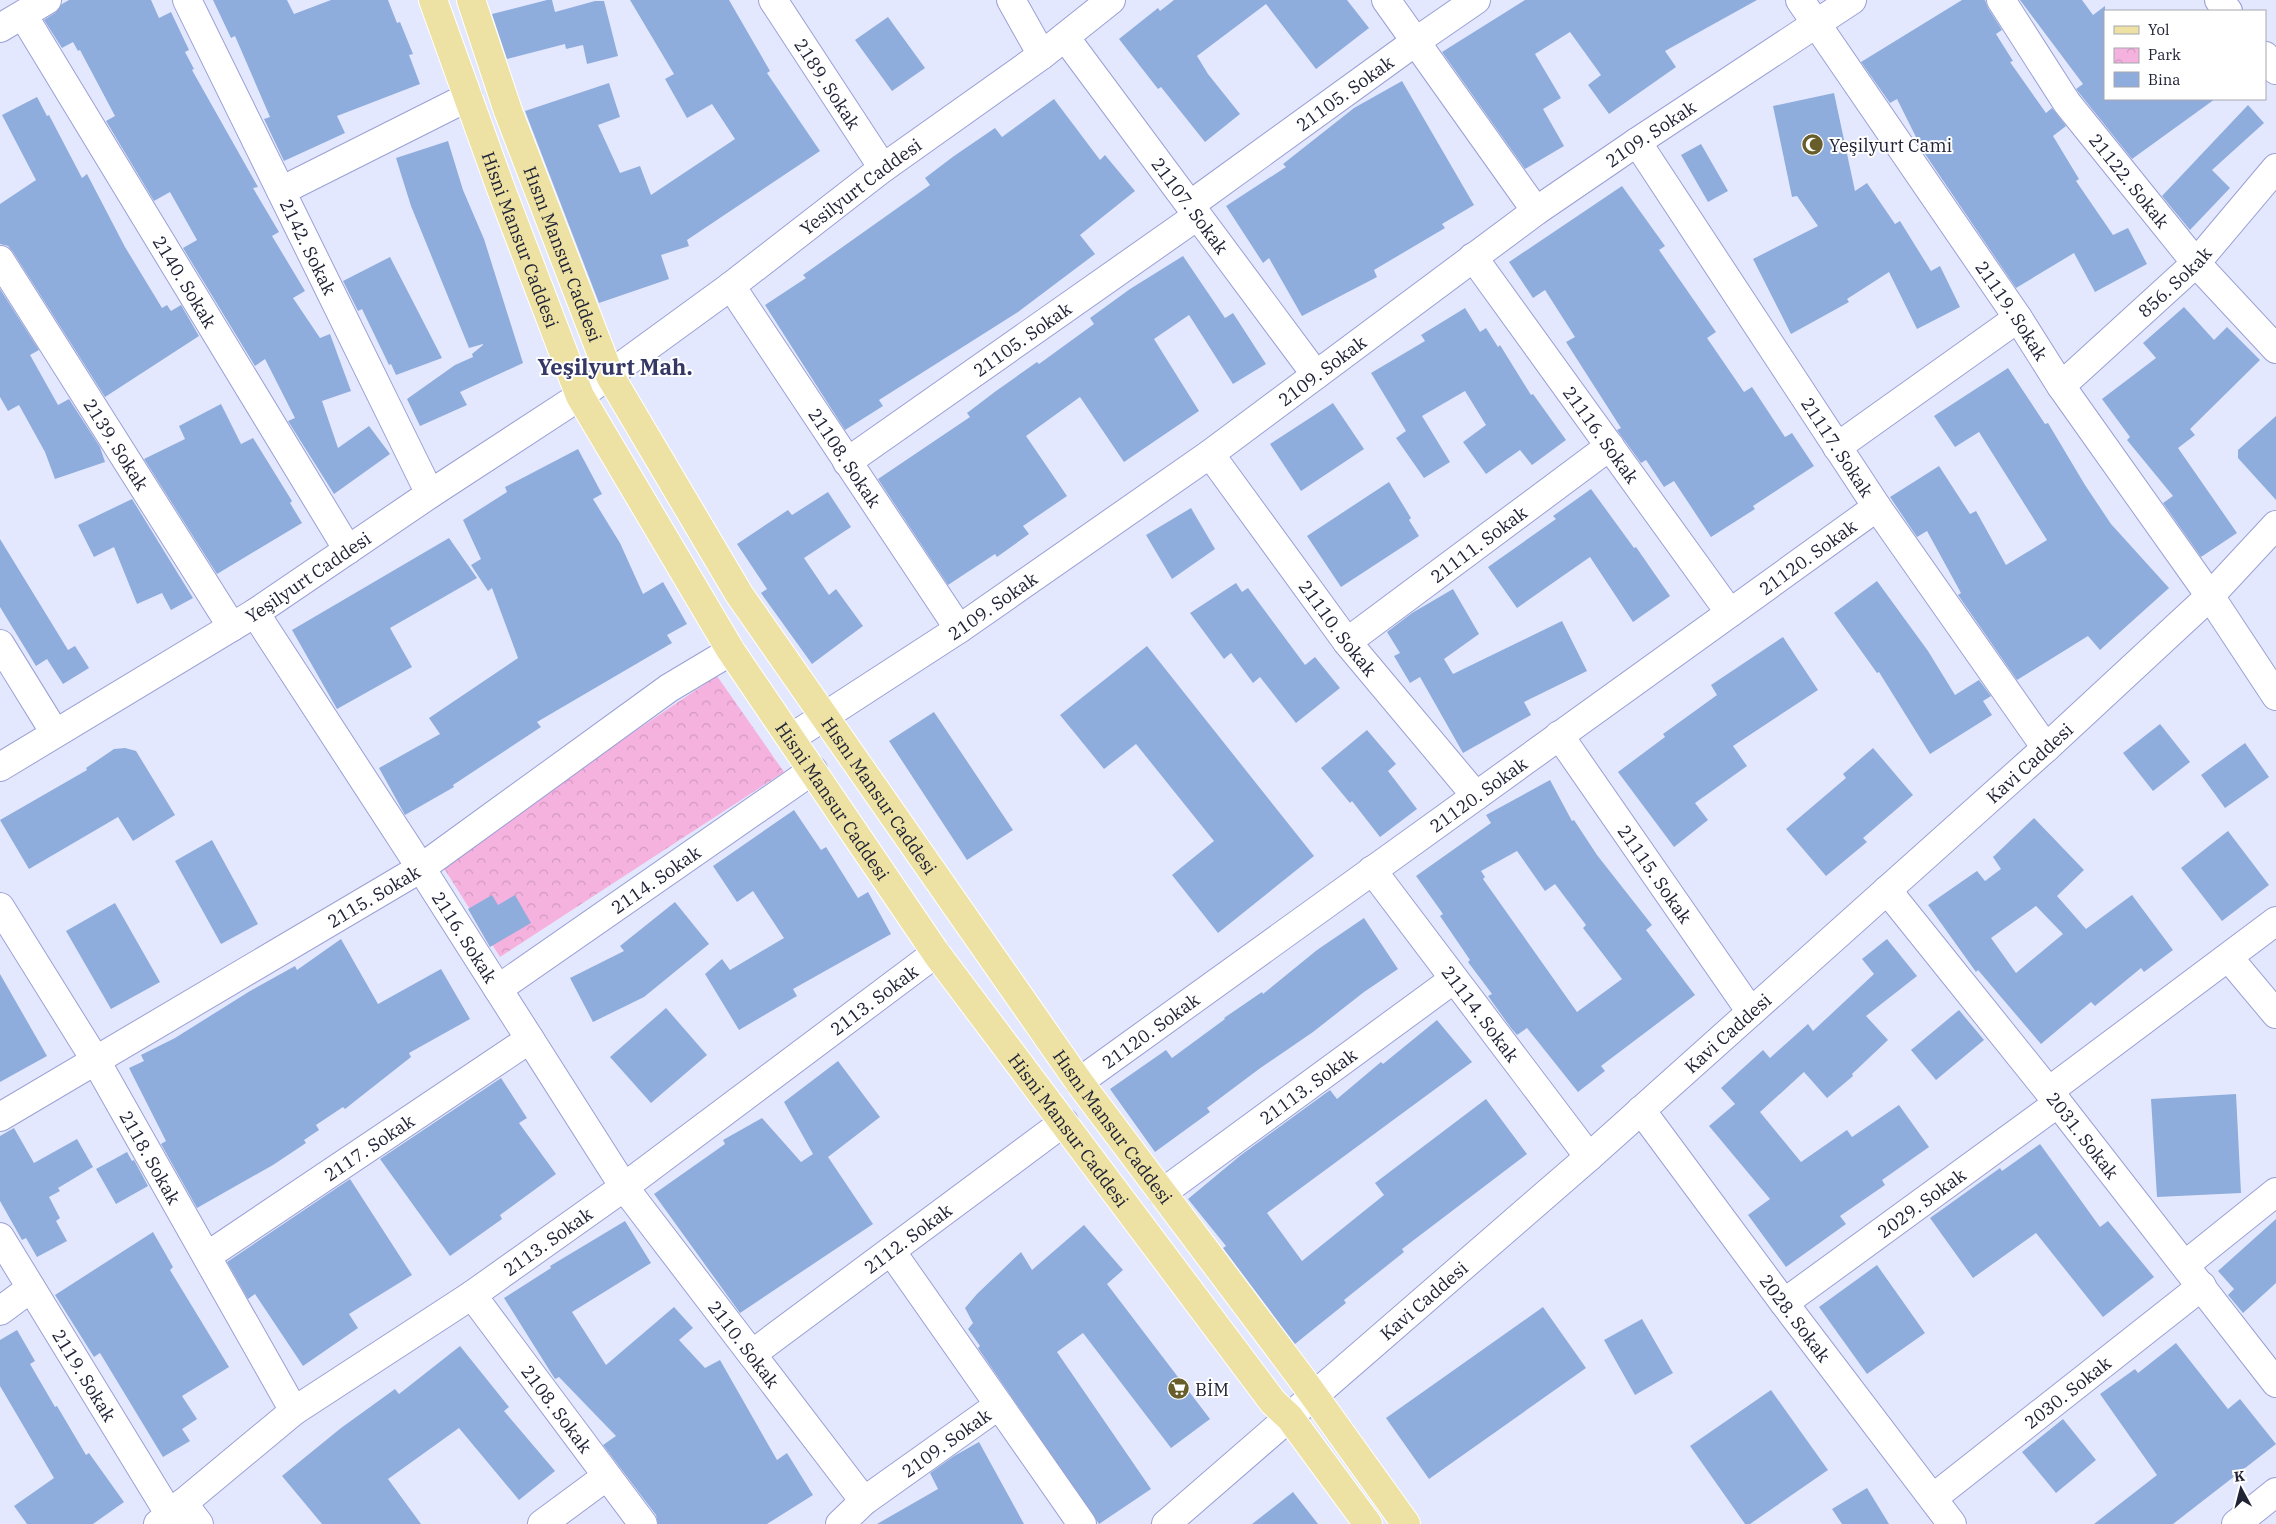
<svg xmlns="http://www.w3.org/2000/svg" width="2276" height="1524" font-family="'IBM Plex Serif',serif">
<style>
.park{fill:url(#park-crowns)}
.building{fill:#8eaddd;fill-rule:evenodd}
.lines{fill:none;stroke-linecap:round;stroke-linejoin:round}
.minor-casing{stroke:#9aa0d5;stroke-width:30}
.major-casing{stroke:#fff;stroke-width:30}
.minor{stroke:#fff;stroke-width:28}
.major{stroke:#ede2a3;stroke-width:28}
.labels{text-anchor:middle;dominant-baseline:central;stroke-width:4;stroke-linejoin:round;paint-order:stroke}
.street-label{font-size:18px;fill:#202236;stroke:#fff}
.poi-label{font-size:18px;fill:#202236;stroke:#fff;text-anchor:start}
.district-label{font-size:22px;font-weight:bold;fill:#353865;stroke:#fff}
</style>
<defs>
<pattern id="park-crowns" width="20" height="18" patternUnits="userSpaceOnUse" patternTransform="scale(1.25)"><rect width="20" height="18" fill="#f5b2df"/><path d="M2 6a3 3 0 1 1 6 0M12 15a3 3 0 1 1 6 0" fill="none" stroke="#d299c0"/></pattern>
</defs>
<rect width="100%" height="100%" fill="#e4e8fe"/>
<path class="park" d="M717,676L784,772L500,957L440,862Z"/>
<g class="building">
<path d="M69,0H151L159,18L171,12L189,50L185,52L194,69L192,70L258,187L253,188L279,232L272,236L305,291L293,298L320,338L330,334L351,391L322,401L338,448L369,426L390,454L334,494L288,421L295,418L265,359L255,366L183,248L197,240L170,192L154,201L106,121L115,116L80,50L78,51L73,42L62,48L44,20L55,13L62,4Z"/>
<path d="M213,0H287L294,14L331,0H388L397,23L400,22L413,54L409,55L420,84L337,116L345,133L284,161L264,119L270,117L235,36L231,38Z"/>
<path d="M547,0H552L555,12L595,1H604L618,56L587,64L583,45L566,49L565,44L507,59L492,14Z"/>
<path d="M630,0H729L770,71L767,73L820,151L687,240L689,246L661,255L669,279L599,303L525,111L609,83L620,117L598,125L620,173L640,166L651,195L735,139L712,104L687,118L665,79L674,74Z"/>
<path d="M1174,0H1347L1369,28L1316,69L1266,4L1197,56L1208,74L1240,114L1205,142L1161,87L1158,89L1119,39L1158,8L1160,11Z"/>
<path d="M1525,0H1757L1665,51L1676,67L1609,114L1588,85L1601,75L1570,32L1535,54L1561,98L1543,109L1564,146L1525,169L1442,52Z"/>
<path d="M1962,0H1985L1988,8L2002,30L1996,34L2013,61L2010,62L2046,113L2052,108L2066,126L2053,136L2079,179L2076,181L2113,235L2128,228L2147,264L2095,292L2074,253L2016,288L1923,151L1897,99L1890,103L1861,62Z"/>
<path d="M2020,0H2082L2093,15L2105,6V99H2215L2132,159L2076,89L2083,84Z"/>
<path d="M888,17L925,68L892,91L855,40Z"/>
<path d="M1402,81L1474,205L1442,224L1445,228L1374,270L1377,277L1302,316L1269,258L1263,263L1226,206L1286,167L1283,164L1354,108Z"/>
<path d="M1834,93L1855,191L1867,183L1895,224L1900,221L1931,271L1940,266L1960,307L1917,329L1889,272L1847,299L1849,302L1791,334L1753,259L1818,226L1797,196L1792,197L1773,106Z"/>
<path d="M37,97L47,116L49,115L82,178L87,174L125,247L162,308L167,305L171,311L181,305L199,336L105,397L13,252L8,246L0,244V204L36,180L2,115Z"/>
<path d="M1054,99L1100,160L1105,155L1135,191L1080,235L1095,254L1018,312L879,400L883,406L845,430L765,305L806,278L803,275L930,185L925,178L954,156L995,128L1002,137Z"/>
<path d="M2248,105L2264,123L2212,170L2230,188L2190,230L2162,196Z"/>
<path d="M448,141L463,190L484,239L523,363L460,392L467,405L420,426L407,399L455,365L473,357L472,354L483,345V344L469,348L411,206L396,158Z"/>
<path d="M1701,144L1728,191L1708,202L1681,155Z"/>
<path d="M1622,186L1665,246L1659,250L1716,332L1707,338L1744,392L1752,387L1785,437L1792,433L1814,466L1753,506L1755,509L1711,537L1674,481L1664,487L1646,460L1641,463L1617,430L1621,428L1566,342L1575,337L1545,290L1533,298L1509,262Z"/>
<path d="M1183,256L1225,318L1233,313L1266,364L1233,384L1189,315L1154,339L1199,411L1124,462L1080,397L1026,436L1067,496L1023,526L1029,534L997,557L995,554L948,585L878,479L970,417L967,413L996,391L1037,362L1039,364L1094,324L1090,318L1130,289Z"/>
<path d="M390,257L442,358L396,375L391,364L389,365L362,309L358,311L343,281Z"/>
<path d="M0,289L39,350L30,355L58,405L69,399L100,447L105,462L55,479L45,452L19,405L8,411L0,397Z"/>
<path d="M2184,307L2214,340L2227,327L2260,360L2190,429L2195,435L2178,448L2237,533L2201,557L2163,503L2173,496L2127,440L2130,437L2102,399L2156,358L2143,343Z"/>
<path d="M1465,308L1480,332L1486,328L1498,347L1500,345L1531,395L1533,394L1566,440L1532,465L1520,450L1486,474L1463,442L1486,425L1465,391L1422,416L1450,462L1424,478L1396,438L1406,431L1371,373L1425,341L1421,335Z"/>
<path d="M2008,368L2045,424L2048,423L2085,485L2111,524L2169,588L2100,650L2088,636L2017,680L1958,595L1961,593L1927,531L1917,537L1890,497L1939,466L1970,514L1976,511L2006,565L2047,540L1979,432L1955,447L1934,416Z"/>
<path d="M1333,403L1364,449L1301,491L1270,444Z"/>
<path d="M221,404L241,444L253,438L292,501L290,503L302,523L217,574L144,459L185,439L179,426Z"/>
<path d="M2276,416V500L2238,458V450Z"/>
<path d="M578,449L602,494L593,499L620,543L643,594L663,582L687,624L667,635L672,643L537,722L541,727L453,785L454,787L405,815L379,768L440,734L429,718L518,658L492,588L488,591L471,565L481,559L463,520L507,492L505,487Z"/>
<path d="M1389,482L1411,518L1409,520L1419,536L1341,587L1307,536Z"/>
<path d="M1591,489L1634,548L1636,547L1670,596L1633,622L1590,557L1517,608L1488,567L1556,519L1553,516Z"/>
<path d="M828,492L851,527L804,558L829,595L836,589L863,626L812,664L761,593L767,589L737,544L788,510L792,515Z"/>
<path d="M132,499L193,598L171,610L162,593L137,604L114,547L94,557L78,525Z"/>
<path d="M1191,508L1215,549L1172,579L1146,535Z"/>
<path d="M449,538L477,578L390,628L412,667L337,709L292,630Z"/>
<path d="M0,539L68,650L75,646L89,668L63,684L47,659L36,666L0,607Z"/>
<path d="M1877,581L1928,651L1955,695L1979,680L1991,696L1983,701L1992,715L1930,754L1879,672L1877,673L1834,613Z"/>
<path d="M1236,583L1242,592L1248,588L1305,665L1315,657L1340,688L1296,723L1260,677L1253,683L1231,653L1224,659L1190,613Z"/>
<path d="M1453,589L1479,634L1444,659L1453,674L1562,621L1587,671L1524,702L1531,715L1463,753L1420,677L1410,683L1394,656L1400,653L1387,632L1412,613Z"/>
<path d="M1783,637L1818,690L1733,746L1747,766L1695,803L1708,820L1674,847L1618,772L1665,737L1663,734L1717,695L1711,685Z"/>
<path d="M1147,646L1314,856L1218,933L1172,875L1214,841L1136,744L1104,769L1060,715Z"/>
<path d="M934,712L1013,830L967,860L889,741Z"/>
<path d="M2160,724L2190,762L2153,791L2123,753Z"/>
<path d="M1367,730L1396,764L1388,771L1417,809L1380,837L1352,801L1350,803L1321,768Z"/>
<path d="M2245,743L2269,777L2225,808L2201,775Z"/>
<path d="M125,748L136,751L175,815L133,841L118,817L29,869L0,820L87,770L86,768L114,749Z"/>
<path d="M1873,748L1913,795L1863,838L1867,842L1826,876L1786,829L1846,778L1843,774Z"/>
<path d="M1550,780L1572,821L1574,820L1597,855L1652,925L1646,930L1695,995L1601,1066L1605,1071L1578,1092L1527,1028L1517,1035L1511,1028L1488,996L1492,994L1468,962L1470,960L1440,916L1443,914L1416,876L1491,823L1486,815ZM1517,851L1545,891L1555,884L1586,925L1583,928L1622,979L1577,1012L1483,879L1485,877L1481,871Z"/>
<path d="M794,810L821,850L826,847L858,898L868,892L891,934L793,989L797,996L739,1030L705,974L722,959L730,970L784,938L753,891L737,902L713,866Z"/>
<path d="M2034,818L2084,870L2057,896L2086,929L2132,895L2173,950L2144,972L2141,968L2095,1006L2091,1002L2041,1044L1978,970L1976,972L1928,905L1977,871L1985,881L2001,869L1993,857ZM2036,906L2063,934L2016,973L1991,938Z"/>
<path d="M2228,831L2269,885L2222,921L2181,868Z"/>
<path d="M212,840L258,924L221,944L175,861Z"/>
<path d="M492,895L498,905L515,895L531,923L490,947L468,909Z"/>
<path d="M675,902L709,944L644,997L593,1022L570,978L624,951L620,946Z"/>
<path d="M115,903L160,982L111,1009L66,931Z"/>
<path d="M1364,918L1398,969L1364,992L1313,1032L1259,1069L1207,1108L1210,1112L1155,1152L1110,1089L1166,1050L1172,1058L1225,1019L1224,1018L1262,992L1263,994L1317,950Z"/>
<path d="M341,939L378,1004L441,969L470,1019L409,1053L411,1057L345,1109L343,1107L316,1125L319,1130L304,1140L306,1143L273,1165L197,1208L161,1144L166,1141L129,1068L144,1061L141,1055L175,1038L250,991L295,966L297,970Z"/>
<path d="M1887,939L1917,976L1866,1016L1888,1040L1852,1074L1853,1076L1827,1098L1804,1072L1760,1112L1801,1162L1847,1130L1852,1137L1899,1105L1929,1147L1882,1180L1885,1185L1840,1216L1846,1224L1786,1267L1748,1215L1770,1199L1709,1126L1735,1104L1721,1088L1763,1050L1770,1058L1808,1024L1813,1031L1874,974L1862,959Z"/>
<path d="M0,974L47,1056L0,1082Z"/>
<path d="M666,1008L707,1055L651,1103L610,1057Z"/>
<path d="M1959,1010L1984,1040L1936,1080L1911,1050Z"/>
<path d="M1437,1020L1472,1062L1267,1213L1302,1261L1384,1195L1375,1183L1486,1099L1527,1154L1402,1249L1404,1252L1344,1300L1346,1303L1295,1344L1223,1248L1226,1246L1188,1199L1241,1155L1330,1090L1337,1099L1381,1062L1383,1064Z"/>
<path d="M838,1061L880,1117L828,1157L873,1224L740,1313L654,1194L725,1144L723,1140L762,1118L801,1162L813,1154L784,1102Z"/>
<path d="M501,1078L527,1118L519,1123L556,1174L500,1215L502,1219L450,1256L380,1159Z"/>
<path d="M2236,1094L2241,1193L2157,1197L2151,1099Z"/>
<path d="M14,1128L34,1163L77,1139L93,1167L58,1188L60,1191L49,1197L60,1218L56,1221L67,1241L37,1257L26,1238L22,1240L0,1201V1136Z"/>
<path d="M2040,1144L2100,1227L2108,1221L2154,1277L2103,1317L2036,1233L1973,1278L1930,1218L2000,1168L2002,1171Z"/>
<path d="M127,1152L132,1161L134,1160L148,1186L116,1204L96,1169Z"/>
<path d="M350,1179L412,1275L349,1314L358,1328L303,1366L255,1294L248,1299L227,1262Z"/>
<path d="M2276,1219V1283L2243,1313L2228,1295L2234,1289L2218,1271Z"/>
<path d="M625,1221L651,1263L572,1312L606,1365L674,1307L693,1328L679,1340L705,1368L720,1360L777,1460L787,1453L813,1495L767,1524H658L656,1515L603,1445L616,1436L559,1377L555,1379L504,1298L551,1268L550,1266Z"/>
<path d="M1084,1225L1123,1270L1107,1284L1210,1419L1171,1448L1083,1333L1057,1352L1151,1489L1099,1524L978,1348L980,1346L968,1329L973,1323L965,1308L977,1294L1021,1252L1032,1270Z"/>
<path d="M153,1232L173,1267L170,1270L229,1367L182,1396L197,1419L182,1429L190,1441L163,1457L100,1353L94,1357L55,1295Z"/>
<path d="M1877,1265L1925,1333L1867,1374L1819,1307Z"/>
<path d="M1543,1307L1586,1368L1429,1479L1386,1418Z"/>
<path d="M1642,1319L1673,1373L1635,1395L1604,1340Z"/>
<path d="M17,1330L35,1361L30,1364L55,1407L57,1406L86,1455L89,1453L124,1502L93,1524H27L14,1506L54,1478L0,1386V1340Z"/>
<path d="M2176,1343L2228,1409L2240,1399L2276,1444L2173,1524H2094L2157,1475L2100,1394L2135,1369L2138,1373Z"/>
<path d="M460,1346L509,1407L504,1411L555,1471L519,1500L459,1428L388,1479L421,1524H322L282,1476L341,1428L395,1389L399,1394Z"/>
<path d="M1771,1390L1828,1470L1750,1524H1745L1690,1446Z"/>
<path d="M2063,1419L2096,1460L2056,1493L2022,1452Z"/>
<path d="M979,1442L1024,1524H877L938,1489L930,1473L954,1456Z"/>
<path d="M1867,1488L1889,1524H1842L1832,1509Z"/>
<path d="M1293,1492L1318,1524H1252Z"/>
</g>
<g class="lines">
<defs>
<g id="minor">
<path id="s1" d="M187,0L430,494"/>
<path id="s2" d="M773,0L883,168"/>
<path d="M1011,0L1042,55"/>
<path d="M1386,0L1536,211"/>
<path id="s3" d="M1800,0L2018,318L2061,386L2210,596L2276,696"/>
<path id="s4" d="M2001,0L2067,103L2196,263L2276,349"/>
<path d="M2219,0L2228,11"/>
<path id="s5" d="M23,15L348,550"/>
<path d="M0,28L47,0"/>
<path id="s6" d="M1065,37L1316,375"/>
<path d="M2265,56L2276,70"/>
<path id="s7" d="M1637,142L1877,507L2046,748"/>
<path d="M281,191L468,97"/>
<path id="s8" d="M1190,205L1415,42L1476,0"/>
<path id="s9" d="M1473,257L1730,613"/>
<path id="s10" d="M0,260L232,627"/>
<path id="s11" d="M731,286L959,629"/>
<path id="s12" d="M2061,386L2196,263L2276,168"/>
<path d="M1837,447L2018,318"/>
<path id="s13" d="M1210,454L1347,642L1476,796"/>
<path id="s14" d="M847,462L1197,216"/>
<path id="s15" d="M255,613L421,868L624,1187L864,1501"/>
<path id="s16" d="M1347,642L1610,446"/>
<path d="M0,644L55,733"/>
<path id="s17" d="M1559,735L1751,1012"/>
<path id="s18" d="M791,738L959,629L1210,454L1536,211L1637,142L1852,0"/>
<path id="s19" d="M0,767L255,613L430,494L580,396L731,286L883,168L1042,55L1111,0"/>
<path id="s20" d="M1372,870L1589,1157"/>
<path id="s21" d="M1887,890L2058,1103L2276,1383"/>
<path id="s22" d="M0,907L96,1061L294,1411"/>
<path d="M2229,958L2276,1014"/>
<path id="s23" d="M498,989L813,770"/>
<path id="s24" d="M1079,1082L1877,507"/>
<path d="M2049,1091L2276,921"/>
<path id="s25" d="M1641,1110L1784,1303L1952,1524"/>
<path id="s26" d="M0,1117L421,868L669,688L731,651"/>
<path id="s27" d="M1162,1193L1454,979"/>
<path id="s28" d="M0,1237L170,1515"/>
<path id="s29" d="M207,1256L530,1039"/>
<path d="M2185,1265L2276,1192"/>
<path id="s30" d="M472,1295L643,1524"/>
<path id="s31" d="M1784,1303L2058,1103"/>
<path d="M0,1311L31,1288"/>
<path id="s32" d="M752,1354L1064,1122"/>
<path d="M999,1405L1082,1524"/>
<path id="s33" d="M1933,1498L2202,1286"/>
<path d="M183,1503L199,1524"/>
<path id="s34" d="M158,1524L294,1411L472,1295L624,1187L936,953"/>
<path d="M542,1524L607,1476"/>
<path id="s35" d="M840,1524L864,1501L999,1405L891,1251"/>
<path id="s36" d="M1166,1524L1589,1157L2046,748L2210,596L2276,525"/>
<path d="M2236,1524L2276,1492"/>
</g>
<g id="major">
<path id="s37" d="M433,0L501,189L580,396L731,651L936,953L1273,1402L1290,1418L1368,1524"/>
<path id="s38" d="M471,0L508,111L610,376L739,594L1079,1082L1302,1379L1406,1524"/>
</g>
</defs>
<use href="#minor" class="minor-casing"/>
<use href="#major" class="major-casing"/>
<use href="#minor" class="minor"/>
<use href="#major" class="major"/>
</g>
<defs>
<symbol id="mosque-disc" viewBox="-11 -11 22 22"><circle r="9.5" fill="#685e2b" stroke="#fff"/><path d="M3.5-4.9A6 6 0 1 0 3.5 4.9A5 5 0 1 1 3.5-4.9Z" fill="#fff"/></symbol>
<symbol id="supermarket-disc" viewBox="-11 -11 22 22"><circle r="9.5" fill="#685e2b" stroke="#fff"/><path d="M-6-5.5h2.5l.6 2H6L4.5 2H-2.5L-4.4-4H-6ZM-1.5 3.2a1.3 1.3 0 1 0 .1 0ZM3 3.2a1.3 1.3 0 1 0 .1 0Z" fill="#fff"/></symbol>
</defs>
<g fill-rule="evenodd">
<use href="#mosque-disc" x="1800" y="132" width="25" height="25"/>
<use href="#supermarket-disc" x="1166" y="1376" width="25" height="25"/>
</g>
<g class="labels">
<g class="street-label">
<text stroke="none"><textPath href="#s2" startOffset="100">2189. Sokak</textPath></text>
<text stroke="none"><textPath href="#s8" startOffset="191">21105. Sokak</textPath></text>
<text stroke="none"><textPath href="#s18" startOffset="1051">2109. Sokak</textPath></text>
<text stroke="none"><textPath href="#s4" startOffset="222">21122. Sokak</textPath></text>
<text stroke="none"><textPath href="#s19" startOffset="1039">Yesilyurt Caddesi</textPath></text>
<text stroke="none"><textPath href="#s6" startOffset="210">21107. Sokak</textPath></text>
<text stroke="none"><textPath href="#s37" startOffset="255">Hisni Mansur Caddesi</textPath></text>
<text stroke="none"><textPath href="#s1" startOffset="275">2142. Sokak</textPath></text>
<text stroke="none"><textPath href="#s38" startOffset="270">Hısnı Mansur Caddesi</textPath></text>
<text stroke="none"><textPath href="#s5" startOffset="312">2140. Sokak</textPath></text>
<text stroke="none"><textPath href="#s12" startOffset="154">856. Sokak</textPath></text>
<text stroke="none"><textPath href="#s3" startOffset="376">21119. Sokak</textPath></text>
<text stroke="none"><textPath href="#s14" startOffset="214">21105. Sokak</textPath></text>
<text stroke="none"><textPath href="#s18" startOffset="646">2109. Sokak</textPath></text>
<text stroke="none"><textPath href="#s9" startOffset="219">21116. Sokak</textPath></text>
<text stroke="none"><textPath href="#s10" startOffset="218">2139. Sokak</textPath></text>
<text stroke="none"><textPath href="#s7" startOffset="365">21117. Sokak</textPath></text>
<text stroke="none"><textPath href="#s11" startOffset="206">21108. Sokak</textPath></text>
<text stroke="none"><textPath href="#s16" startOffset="164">21111. Sokak</textPath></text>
<text stroke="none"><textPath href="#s24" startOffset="898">21120. Sokak</textPath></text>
<text stroke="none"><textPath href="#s19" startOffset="362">Yeşilyurt Caddesi</textPath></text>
<text stroke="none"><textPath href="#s18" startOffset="241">2109. Sokak</textPath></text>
<text stroke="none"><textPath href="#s13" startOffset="216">21110. Sokak</textPath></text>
<text stroke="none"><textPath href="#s36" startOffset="1151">Kavi Caddesi</textPath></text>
<text stroke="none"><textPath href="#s24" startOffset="492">21120. Sokak</textPath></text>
<text stroke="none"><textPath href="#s38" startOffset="900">Hısnı Mansur Caddesi</textPath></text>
<text stroke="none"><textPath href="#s37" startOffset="900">Hisni Mansur Caddesi</textPath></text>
<text stroke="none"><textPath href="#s17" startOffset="169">21115. Sokak</textPath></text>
<text stroke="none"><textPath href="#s23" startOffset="192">2114. Sokak</textPath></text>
<text stroke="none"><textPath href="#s26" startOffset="434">2115. Sokak</textPath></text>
<text stroke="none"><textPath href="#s15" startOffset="386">2116. Sokak</textPath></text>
<text stroke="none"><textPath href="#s34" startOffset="888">2113. Sokak</textPath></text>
<text stroke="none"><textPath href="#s20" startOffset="180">21114. Sokak</textPath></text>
<text stroke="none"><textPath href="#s24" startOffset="88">21120. Sokak</textPath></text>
<text stroke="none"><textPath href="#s36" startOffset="746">Kavi Caddesi</textPath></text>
<text stroke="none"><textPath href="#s27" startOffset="181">21113. Sokak</textPath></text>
<text stroke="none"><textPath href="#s38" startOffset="1305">Hısnı Mansur Caddesi</textPath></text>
<text stroke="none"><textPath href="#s37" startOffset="1305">Hisni Mansur Caddesi</textPath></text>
<text stroke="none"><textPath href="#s21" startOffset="314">2031. Sokak</textPath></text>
<text stroke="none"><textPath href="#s29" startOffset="195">2117. Sokak</textPath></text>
<text stroke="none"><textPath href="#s22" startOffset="292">2118. Sokak</textPath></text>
<text stroke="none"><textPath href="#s31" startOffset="170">2029. Sokak</textPath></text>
<text stroke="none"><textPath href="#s32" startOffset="194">2112. Sokak</textPath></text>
<text stroke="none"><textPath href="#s34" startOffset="482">2113. Sokak</textPath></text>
<text stroke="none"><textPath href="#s36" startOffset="341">Kavi Caddesi</textPath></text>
<text stroke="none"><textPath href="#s25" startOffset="259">2028. Sokak</textPath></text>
<text stroke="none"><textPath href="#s15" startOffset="880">2110. Sokak</textPath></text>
<text stroke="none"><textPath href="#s28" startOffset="162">2119. Sokak</textPath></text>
<text stroke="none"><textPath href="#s33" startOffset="171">2030. Sokak</textPath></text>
<text stroke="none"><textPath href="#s30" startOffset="142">2108. Sokak</textPath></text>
<text stroke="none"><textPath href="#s35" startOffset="134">2109. Sokak</textPath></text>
</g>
<g class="poi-label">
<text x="1829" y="145">Yeşilyurt Cami</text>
<text x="1195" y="1389">BİM</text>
</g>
<g class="district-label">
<text x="615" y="366">Yeşilyurt Mah.</text>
</g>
</g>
<rect x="2104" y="10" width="162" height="90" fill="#ffffff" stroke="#a6a7af"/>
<rect x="2114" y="26" width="25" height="8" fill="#ede2a3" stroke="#a6a7af"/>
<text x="2148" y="35" font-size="15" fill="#202236">Yol</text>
<rect x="2114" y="48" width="25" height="15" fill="url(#park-crowns)" stroke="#a6a7af"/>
<text x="2148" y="60" font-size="15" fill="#202236">Park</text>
<rect x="2114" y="72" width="25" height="15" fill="#8eaddd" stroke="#a6a7af"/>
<text x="2148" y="85" font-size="15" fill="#202236">Bina</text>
<g transform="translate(2241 1489) rotate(353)" stroke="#ffffff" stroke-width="4" paint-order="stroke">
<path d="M0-4L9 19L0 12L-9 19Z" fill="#202236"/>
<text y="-8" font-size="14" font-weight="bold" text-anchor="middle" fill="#202236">K</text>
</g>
</svg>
